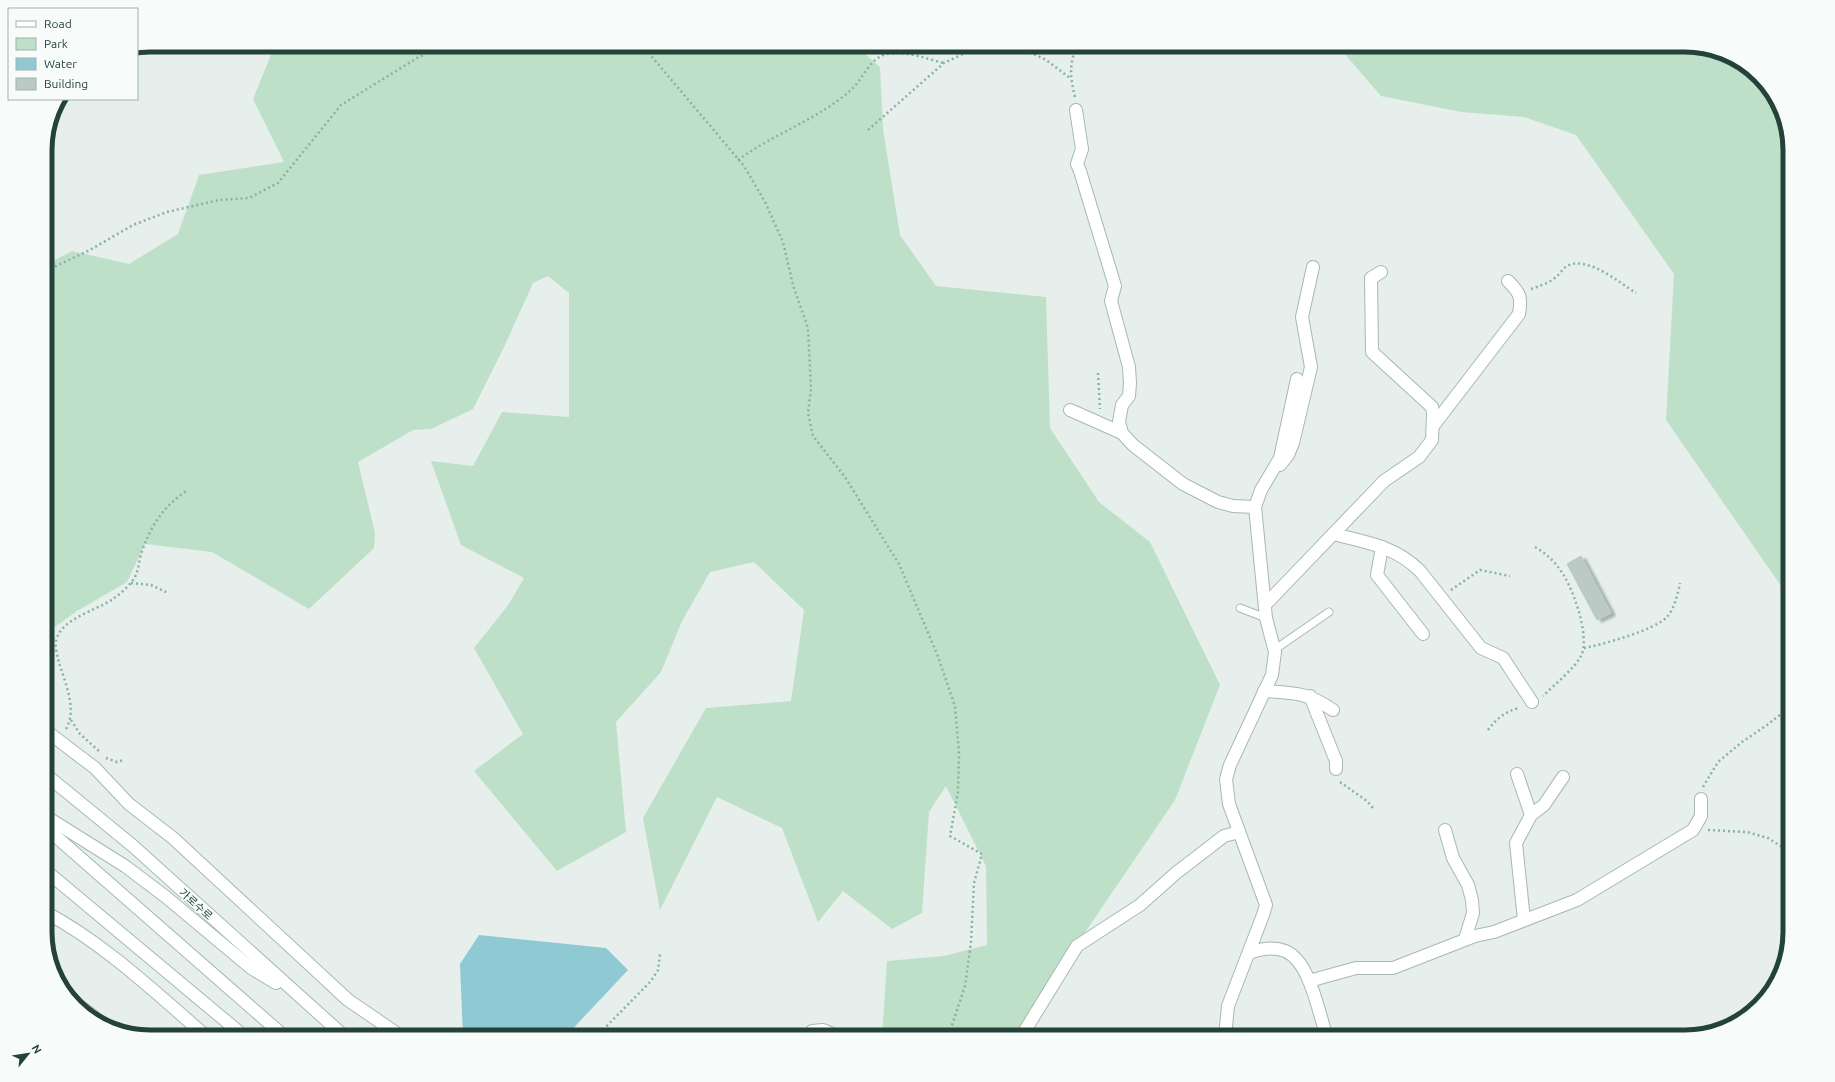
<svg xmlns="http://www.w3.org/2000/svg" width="1835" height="1082" font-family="Ubuntu,'Noto Sans KR',sans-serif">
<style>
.green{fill:#bfe0c8}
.water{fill:#8ec9d4}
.building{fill:#bbcac4;stroke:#b8c9c2;filter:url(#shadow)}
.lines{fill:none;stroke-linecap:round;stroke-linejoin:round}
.lane-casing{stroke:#a8b8b2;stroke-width:9}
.street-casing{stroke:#a8b8b2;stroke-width:14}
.secondary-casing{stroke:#a4bbb3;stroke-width:14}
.path{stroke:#86b3a5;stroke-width:2.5;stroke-dasharray:2 3;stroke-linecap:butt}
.lane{stroke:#fff;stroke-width:7}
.street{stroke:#fff;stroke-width:12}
.secondary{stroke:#fff;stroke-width:12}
.labels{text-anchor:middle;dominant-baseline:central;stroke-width:3;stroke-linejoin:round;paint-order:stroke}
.street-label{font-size:11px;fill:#24423a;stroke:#f7fbf9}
.rim{fill:none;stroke:#24423a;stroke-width:5}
</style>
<defs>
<filter id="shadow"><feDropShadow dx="4.5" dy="2.5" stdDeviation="1" flood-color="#0004"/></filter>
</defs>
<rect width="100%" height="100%" fill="#e6efeb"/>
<g class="green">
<path d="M275,45H855L880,67L883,129L900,235L936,286L1046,297L1050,428L1099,502L1150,542L1220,685L1175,800L1067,959L1020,1037H882L887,961L944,956L987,945L986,866L946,786L929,812L922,913L892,929L843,891L818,922L782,828L717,797L660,910L643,818L706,708L791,701L804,610L754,562L710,572L682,621L661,672L616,722L626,832L557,871L474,771L523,734L474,648L509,604L524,578L461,545L431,461L473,466L502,412L569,417V293L548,276L533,283L504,347L473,409L431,429L413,430L358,462L375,533L374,548L309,609L212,552L145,544L127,582L77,611L45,634V265L72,251L129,264L178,234L199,175L284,162L253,99Z"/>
<path d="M1337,45H1685L1738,59L1776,97L1790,143V595L1788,596L1666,420L1674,274L1576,135L1524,117L1461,112L1381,96Z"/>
</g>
<path class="water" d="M479,935L606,948L628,970L565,1037H463L460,964Z"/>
<path class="building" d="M1581,556L1611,613L1597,620L1567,564Z"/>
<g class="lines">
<defs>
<g id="lane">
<path d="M1240,608L1266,618"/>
<path d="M1274,650L1329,612"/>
</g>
<g id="street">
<path d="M1076,110L1082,149L1077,164L1080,171L1115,286L1111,301L1129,367L1130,383L1129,396L1122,405L1119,422L1122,433L1133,445L1183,484L1218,502L1233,506L1255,507"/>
<path d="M1070,410L1122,433"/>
<path d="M1433,426L1519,314C1522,297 1520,293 1508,281"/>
<path d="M1280,465L1288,455L1293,443L1311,367L1302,317L1313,267"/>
<path d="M1333,534C1365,542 1395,546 1420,571L1481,648L1503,658L1532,702"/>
<path d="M1382,547L1377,575L1423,634"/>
<path d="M1265,605L1384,481L1419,457L1432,440L1433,415L1432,407L1372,352L1371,278L1381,272"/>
<path d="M1264,691C1295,693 1306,692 1333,710"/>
<path d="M1310,696L1336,761V769"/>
<path d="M45,730L95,768L129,804L173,838L348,1000L402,1037"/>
<path d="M1517,774L1531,815L1516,843L1524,920"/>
<path d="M1531,815L1544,805L1563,777"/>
<path d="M1445,830L1453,858L1468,885L1472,900L1473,913L1465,939"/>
<path d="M1249,953C1260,949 1273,946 1285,951C1310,961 1318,1011 1326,1034"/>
<path d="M1309,981L1356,968H1393L1475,936L1494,932L1577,900L1693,830L1701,816V799"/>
<path d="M84,1009L103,1024"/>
<path d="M812,1031L823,1030L839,1037"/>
<path d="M1021,1037L1077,946L1140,905L1176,873L1224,836L1239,832"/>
<path d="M1225,1037L1228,1006L1263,915L1266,905L1229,804L1226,779L1230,765L1272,675L1275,652L1266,618L1255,507L1261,490L1280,458L1297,379"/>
</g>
<g id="secondary">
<path d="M45,774L133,846L345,1037"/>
<path d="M45,816L125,866L166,897L251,968L276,983"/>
<path d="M45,827L285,1037"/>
<path d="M45,870L245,1037"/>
<path d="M45,912C105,944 156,993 207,1037"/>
</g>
</defs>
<use href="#lane" class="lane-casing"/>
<use href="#street" class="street-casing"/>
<use href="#secondary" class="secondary-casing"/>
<g class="path">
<path d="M642,45L744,166L765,202L783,242L793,285L808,328L811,388L808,413L813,436L845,477L899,564L937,654L955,706L959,753L958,792L950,836L982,854L974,883L971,942L965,986L948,1037"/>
<path d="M1075,97C1070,77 1069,64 1077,45"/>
<path d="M868,130L944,63L965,53L983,48L1024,51L1036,55L1046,60L1070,78"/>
<path d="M738,160C773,134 821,118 852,89C863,79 869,58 887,54C905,50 927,59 944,63"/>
<path d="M45,266L54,267L88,251L133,225L167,212L219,200L249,198L278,183L341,105L417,58L444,45"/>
<path d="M1531,289C1540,286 1549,283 1556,277C1560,274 1563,268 1567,266C1587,255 1620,283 1636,293"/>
<path d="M1098,373L1100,409"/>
<path d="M1535,547C1544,552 1552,559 1558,567C1572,583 1591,637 1581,656C1575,668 1554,685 1543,696"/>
<path d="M131,583L151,585L168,593"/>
<path d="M1451,590L1480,570L1510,576"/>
<path d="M1584,648C1601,645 1655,630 1667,617C1674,609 1678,594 1680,583"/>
<path d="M71,720L80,734L100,752"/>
<path d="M66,729C78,708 64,681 58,659C57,654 55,646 56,641C61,618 96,611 113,599C120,594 128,587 133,580C138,574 139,562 141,554C150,527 163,506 188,490"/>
<path d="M1488,730C1497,718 1505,712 1519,708"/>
<path d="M106,758L117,762L123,760"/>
<path d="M1340,782L1367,801L1373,808"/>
<path d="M1703,787L1718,762L1742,742L1767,725L1790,707"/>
<path d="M1708,830L1747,832L1768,838L1785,849"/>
<path d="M596,1037L651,981L658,970L660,954"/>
</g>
<use href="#lane" class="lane"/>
<use href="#street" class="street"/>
<use href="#secondary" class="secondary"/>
</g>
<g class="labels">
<g class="street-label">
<text transform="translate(196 904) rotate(42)">가로수로</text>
</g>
</g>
<path d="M0 0H1835V1082H0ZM150 52H1685A98 98 0 0 1 1783 150V932A98 98 0 0 1 1685 1030H150A98 98 0 0 1 52 932V150A98 98 0 0 1 150 52Z" fill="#f7fbf9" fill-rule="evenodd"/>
<path class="rim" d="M150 52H1685A98 98 0 0 1 1783 150V932A98 98 0 0 1 1685 1030H150A98 98 0 0 1 52 932V150A98 98 0 0 1 150 52Z"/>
<rect x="8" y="8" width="130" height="92" fill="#f7fbf9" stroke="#a3b1ad"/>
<rect x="16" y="21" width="20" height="6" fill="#ffffff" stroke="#a3b1ad"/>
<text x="44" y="28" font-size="12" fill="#24423a">Road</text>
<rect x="16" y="38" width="20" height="12" fill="#bfe0c8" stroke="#a3b1ad"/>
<text x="44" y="48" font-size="12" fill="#24423a">Park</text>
<rect x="16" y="58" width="20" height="12" fill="#8ec9d4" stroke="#a3b1ad"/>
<text x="44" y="68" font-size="12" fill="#24423a">Water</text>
<rect x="16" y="78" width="20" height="12" fill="#bbcac4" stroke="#a3b1ad"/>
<text x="44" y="88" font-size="12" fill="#24423a">Building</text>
<g transform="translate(28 1054) rotate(60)" stroke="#f7fbf9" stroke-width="3" paint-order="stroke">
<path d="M0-3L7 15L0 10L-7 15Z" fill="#24423a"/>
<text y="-6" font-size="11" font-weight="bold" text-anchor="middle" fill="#24423a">N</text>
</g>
</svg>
